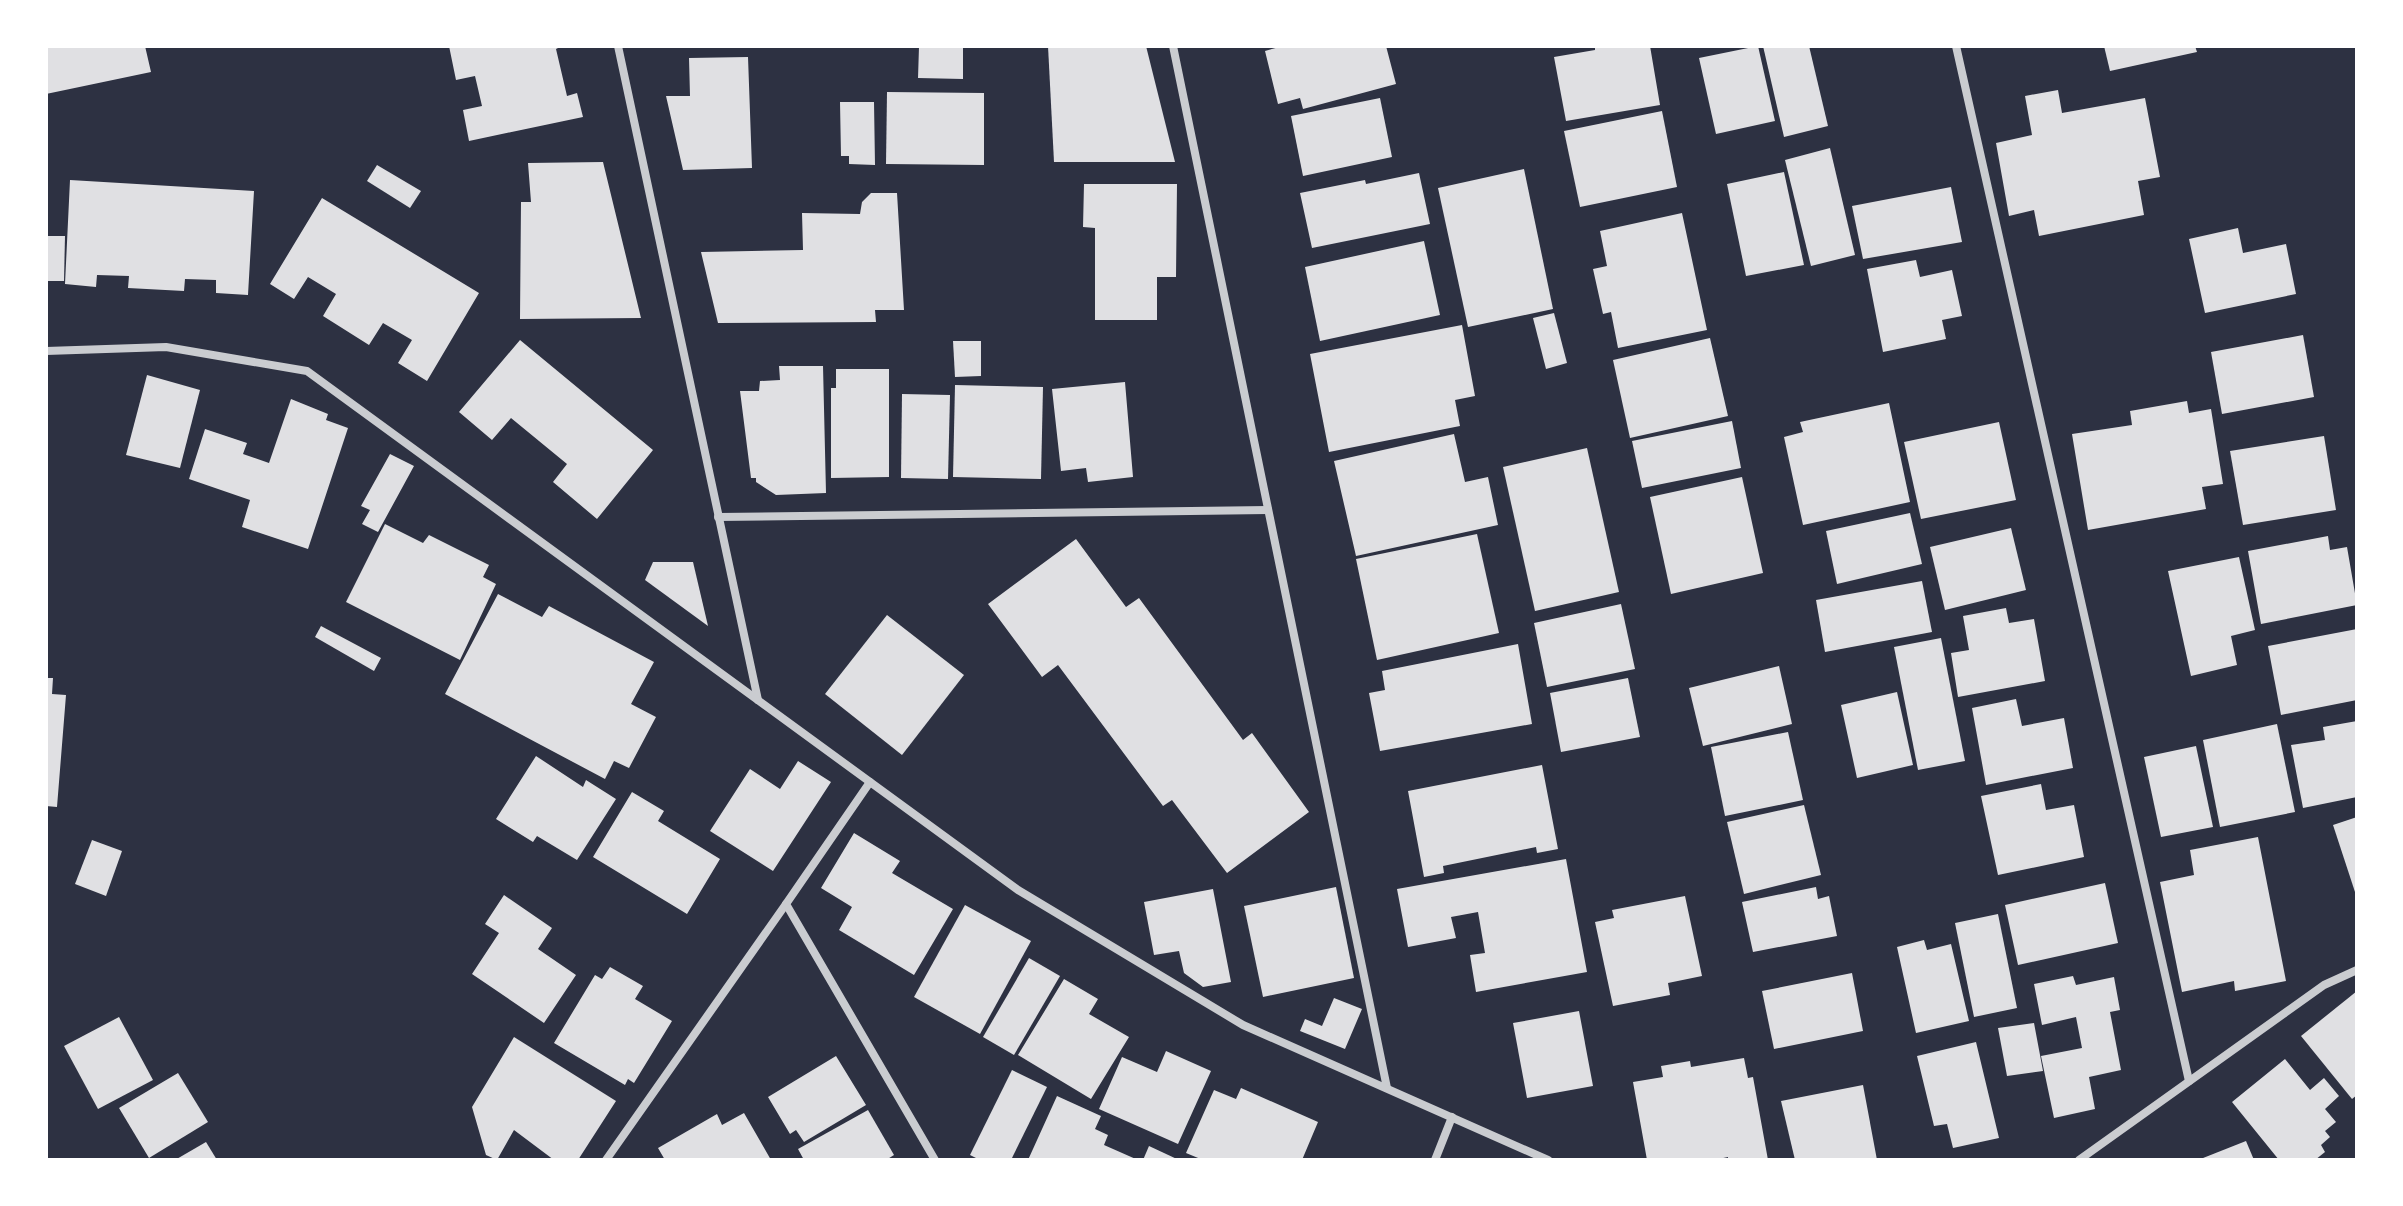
<svg xmlns="http://www.w3.org/2000/svg" width="2403" height="1206" font-family="Raleway,sans-serif">
<style>
.building{fill:#e0e0e3}
.lines{fill:none;stroke-linecap:round;stroke-linejoin:round}
.minor{stroke:#caccd0;stroke-width:8}
</style>
<rect width="100%" height="100%" fill="#2d3142"/>
<g class="building">
<path d="M46,46H131L132,48L145,46L151,72L46,94Z"/>
<path d="M449,46H562L556,49L567,96L577,93L583,117L469,141L463,110L482,106L475,76L456,80Z"/>
<path d="M919,46H963V79L918,78Z"/>
<path d="M1048,46H1146L1175,162H1054Z"/>
<path d="M1283,46H1386L1396,84L1303,109L1300,98L1278,104L1265,51Z"/>
<path d="M1595,46H1650L1660,105L1566,121L1554,57L1595,50Z"/>
<path d="M1758,46L1775,121L1716,134L1699,58Z"/>
<path d="M1763,46H1809L1828,126L1784,137Z"/>
<path d="M2104,46H2195L2197,52L2110,71Z"/>
<path d="M748,57L752,168L683,170L666,96H690L689,58Z"/>
<path d="M2058,90L2062,113L2145,98L2160,177L2138,181L2144,215L2039,236L2034,210L2009,216L1996,143L2032,135L2025,96Z"/>
<path d="M887,92L984,93V165L886,164Z"/>
<path d="M1380,98L1392,157L1303,176L1291,116Z"/>
<path d="M840,102H874L875,165L849,164V156H841Z"/>
<path d="M1662,111L1677,187L1580,207L1564,131Z"/>
<path d="M1830,148L1855,255L1811,266L1785,160Z"/>
<path d="M603,162L641,318L520,319L521,202H531L528,163Z"/>
<path d="M377,165L421,191L410,208L367,181Z"/>
<path d="M1524,169L1553,309L1468,327L1438,188Z"/>
<path d="M1784,172L1804,265L1746,276L1727,184Z"/>
<path d="M1419,173L1430,224L1312,248L1300,193L1365,180L1366,184Z"/>
<path d="M70,180L254,191L248,295L216,293V280L185,279L184,291L128,288L129,276L97,275L96,287L65,284Z"/>
<path d="M1084,184H1177L1176,277H1157V320H1095V228L1083,227Z"/>
<path d="M1951,187L1962,242L1863,259L1852,206Z"/>
<path d="M871,193H897L904,310H875L876,322L718,323L701,252L803,250L802,213L860,214L862,202Z"/>
<path d="M322,198L479,293L427,381L398,363L412,340L383,323L369,345L323,316L336,294L308,277L294,299L270,284Z"/>
<path d="M1682,213L1707,330L1618,348L1611,312L1603,314L1593,269L1607,266L1600,231Z"/>
<path d="M2238,228L2243,253L2286,244L2296,294L2205,313L2189,239Z"/>
<path d="M46,236H65L64,281H46Z"/>
<path d="M1424,241L1440,315L1320,341L1305,267Z"/>
<path d="M1916,260L1920,277L1952,270L1962,316L1942,320L1946,339L1883,352L1867,269Z"/>
<path d="M1554,313L1567,363L1546,369L1533,318Z"/>
<path d="M1462,325L1475,396L1455,400L1460,426L1329,452L1310,354Z"/>
<path d="M2303,335L2314,397L2222,414L2211,352Z"/>
<path d="M1710,338L1728,416L1630,438L1613,360Z"/>
<path d="M520,340L653,450L597,519L553,482L567,464L511,418L492,440L459,412Z"/>
<path d="M953,341H981V376L955,377Z"/>
<path d="M779,366H823L826,493L776,495L756,482V478H751L740,391H759L760,381L780,380Z"/>
<path d="M836,369H889V477L831,478V388H836Z"/>
<path d="M147,375L200,390L180,468L126,455Z"/>
<path d="M1125,382L1133,477L1088,482L1086,468L1061,471L1052,389Z"/>
<path d="M955,385L1043,387L1041,479L953,477Z"/>
<path d="M902,394L950,395L948,479L901,478Z"/>
<path d="M291,399L328,414L326,420L348,428L308,549L242,527L250,500L189,479L205,429L247,443L243,454L269,463Z"/>
<path d="M2187,401L2189,413L2211,409L2223,484L2202,487L2206,509L2088,530L2072,434L2132,425L2130,411Z"/>
<path d="M1889,403L1910,502L1803,525L1784,437L1803,432L1800,422Z"/>
<path d="M1732,421L1741,468L1642,488L1632,441Z"/>
<path d="M1999,422L2016,500L1921,519L1904,442Z"/>
<path d="M1454,434L1465,482L1488,477L1498,525L1356,556L1334,461Z"/>
<path d="M2324,436L2336,510L2243,525L2230,451Z"/>
<path d="M1587,448L1619,592L1535,611L1503,467Z"/>
<path d="M390,454L414,466L378,532L362,524L370,510L361,506Z"/>
<path d="M1742,477L1763,573L1671,594L1650,497Z"/>
<path d="M1910,513L1922,564L1837,584L1826,531Z"/>
<path d="M385,524L423,543L429,535L489,565L483,577L496,584L460,660L346,602Z"/>
<path d="M2011,528L2026,590L1945,610L1930,547Z"/>
<path d="M1477,534L1499,633L1377,660L1356,559Z"/>
<path d="M2328,536L2330,550L2347,547L2357,605L2261,624L2248,551Z"/>
<path d="M1076,539L1126,607L1139,598L1243,740L1252,733L1309,812L1227,873L1172,800L1163,806L1058,665L1042,677L988,604Z"/>
<path d="M2239,557L2255,630L2231,636L2237,665L2191,676L2168,571Z"/>
<path d="M653,562H693L708,626L645,580Z"/>
<path d="M1922,581L1932,632L1825,652L1816,600Z"/>
<path d="M498,594L542,617L549,606L654,662L631,704L656,717L629,768L614,761L605,779L445,694Z"/>
<path d="M1621,604L1635,669L1547,687L1534,623Z"/>
<path d="M2006,608L2009,623L2034,619L2045,681L1958,697L1951,653L1969,650L1963,616Z"/>
<path d="M887,615L964,675L902,755L825,694Z"/>
<path d="M321,626L381,658L374,671L315,637Z"/>
<path d="M2357,629V700L2281,715L2268,646Z"/>
<path d="M1941,638L1965,761L1918,770L1894,647Z"/>
<path d="M1518,644L1532,724L1380,751L1369,693L1385,690L1382,671Z"/>
<path d="M1779,666L1792,724L1703,746L1689,688Z"/>
<path d="M46,678H53L52,694L66,695L57,807L46,806Z"/>
<path d="M1628,678L1640,737L1561,752L1550,693Z"/>
<path d="M1897,692L1913,765L1857,778L1841,705Z"/>
<path d="M2016,699L2022,726L2064,718L2073,768L1986,785L1972,708Z"/>
<path d="M2357,721V797L2303,808L2291,745L2325,740L2323,727Z"/>
<path d="M2277,724L2295,812L2220,827L2203,740Z"/>
<path d="M1788,732L1803,800L1725,816L1711,747Z"/>
<path d="M2196,746L2213,827L2161,837L2144,757Z"/>
<path d="M536,756L583,787L586,780L616,799L577,860L537,836L533,842L496,819Z"/>
<path d="M798,761L831,782L773,871L710,831L750,769L780,789Z"/>
<path d="M1542,765L1558,849L1537,853L1536,847L1443,866L1444,873L1424,877L1408,791Z"/>
<path d="M2041,784L2046,810L2074,805L2084,857L1998,875L1981,796Z"/>
<path d="M632,792L664,811L658,821L720,859L687,914L593,857Z"/>
<path d="M1804,805L1821,875L1744,894L1727,822Z"/>
<path d="M2357,817V891L2355,892L2333,825Z"/>
<path d="M854,833L900,861L892,873L953,909L914,975L839,930L852,907L821,888Z"/>
<path d="M2258,837L2286,981L2235,991L2234,981L2182,992L2160,882L2194,875L2190,850Z"/>
<path d="M92,840L122,851L106,896L75,884Z"/>
<path d="M1566,859L1587,972L1476,992L1470,955L1485,953L1478,912L1451,917L1456,938L1408,947L1397,889Z"/>
<path d="M2105,883L2118,943L2018,965L2005,905Z"/>
<path d="M1336,887L1354,978L1263,997L1244,906Z"/>
<path d="M1816,887L1818,899L1829,896L1837,936L1753,952L1742,902Z"/>
<path d="M1213,889L1231,982L1203,987L1184,973L1179,951L1154,955L1144,902Z"/>
<path d="M504,895L552,928L538,949L576,975L544,1023L472,974L499,933L485,924Z"/>
<path d="M1685,896L1702,976L1668,983L1670,995L1613,1006L1595,922L1614,918L1612,910Z"/>
<path d="M965,905L1031,941L980,1034L914,997Z"/>
<path d="M1998,914L2017,1008L1974,1017L1955,923Z"/>
<path d="M1924,940L1927,950L1951,944L1969,1021L1916,1033L1897,947Z"/>
<path d="M1029,958L1060,976L1014,1055L983,1037Z"/>
<path d="M610,967L643,986L635,999L672,1021L634,1083L628,1079L625,1085L554,1043L595,975L602,979Z"/>
<path d="M1852,973L1863,1031L1774,1049L1762,991Z"/>
<path d="M2073,976L2076,985L2114,977L2120,1010L2110,1012L2121,1070L2089,1077L2095,1109L2054,1118L2041,1056L2082,1048L2076,1017L2042,1025L2034,984Z"/>
<path d="M1064,979L1098,999L1089,1014L1129,1037L1091,1099L1018,1055Z"/>
<path d="M2357,991V1095L2352,1099L2301,1036Z"/>
<path d="M1334,998L1362,1009L1345,1049L1300,1031L1305,1019L1322,1026Z"/>
<path d="M1579,1011L1593,1086L1527,1098L1513,1023Z"/>
<path d="M119,1017L153,1080L98,1109L64,1046Z"/>
<path d="M2034,1023L2043,1071L2007,1076L1998,1028Z"/>
<path d="M514,1037L616,1101L578,1160H554L514,1130L497,1160L486,1155L472,1107Z"/>
<path d="M1976,1042L1999,1138L1953,1148L1947,1124L1934,1126L1917,1056Z"/>
<path d="M1166,1051L1211,1071L1178,1144L1099,1109L1122,1057L1157,1072Z"/>
<path d="M836,1056L866,1105L804,1142L796,1130L790,1134L768,1097Z"/>
<path d="M1744,1058L1748,1078L1753,1077L1768,1160H1728V1157L1714,1160H1647L1633,1082L1663,1077L1661,1066L1690,1061L1691,1067Z"/>
<path d="M2285,1059L2310,1090L2324,1078L2339,1096L2325,1109L2336,1122L2325,1131L2330,1137L2321,1145L2325,1152L2315,1160H2279L2232,1102Z"/>
<path d="M1012,1070L1047,1087L1011,1160H980L970,1155Z"/>
<path d="M178,1073L208,1122L149,1158L119,1108Z"/>
<path d="M1863,1085L1877,1160H1795L1781,1101Z"/>
<path d="M1241,1088L1318,1122L1302,1160H1203L1186,1153L1214,1090L1236,1099Z"/>
<path d="M1057,1096L1101,1116L1095,1129L1108,1135L1104,1145L1138,1160H1028Z"/>
<path d="M868,1110L894,1155L886,1160H804L798,1149Z"/>
<path d="M744,1113L771,1160H665L658,1148L717,1114L722,1125Z"/>
<path d="M2246,1141L2254,1160H2198Z"/>
<path d="M206,1142L217,1160H175Z"/>
<path d="M1149,1146L1179,1160H1143Z"/>
</g>
<g class="lines">
<g class="minor">
<path d="M618,46L758,700"/>
<path d="M1173,46L1387,1088"/>
<path d="M1956,46L2189,1081"/>
<path d="M46,351L166,347L307,371L1018,890L1243,1025L1548,1160"/>
<path d="M718,517L1268,510"/>
<path d="M870,782L786,904L935,1160"/>
<path d="M606,1160L786,904"/>
<path d="M1435,1160L1452,1117"/>
<path d="M2079,1160L2324,985L2357,970"/>
</g>
</g>
<rect width="2403" height="1206" fill="none" stroke="#ffffff" stroke-width="96"/>
</svg>
